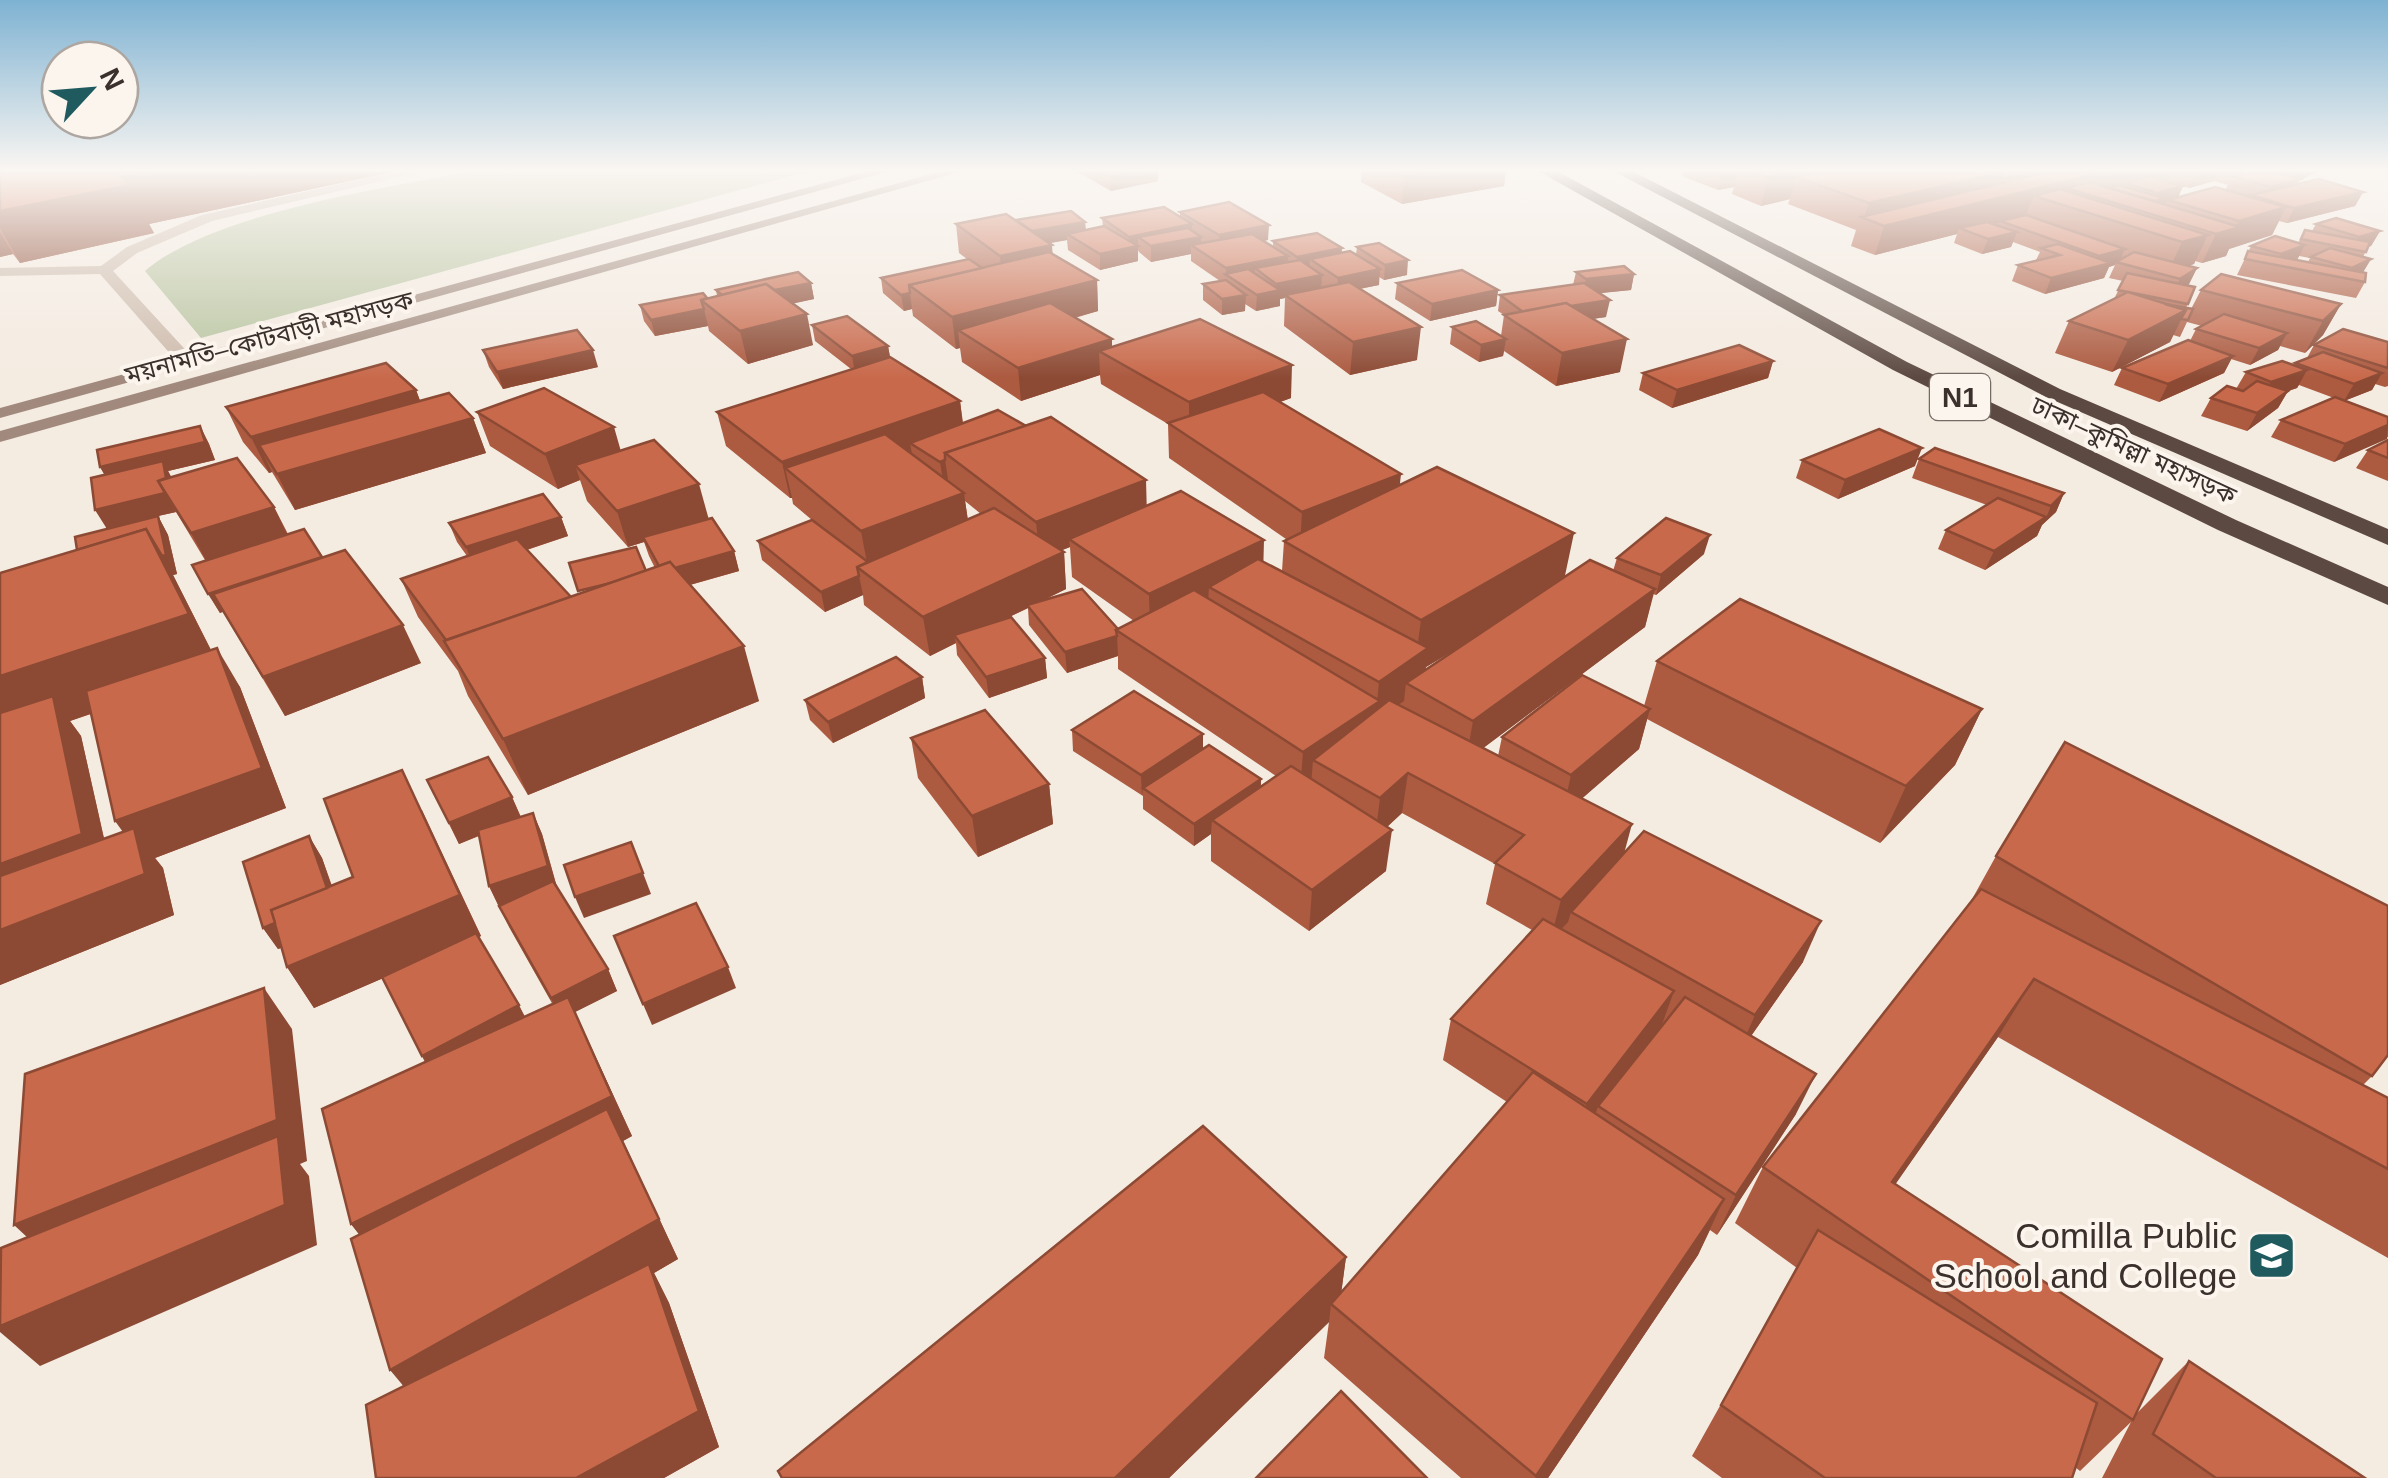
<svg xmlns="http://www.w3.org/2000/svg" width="2388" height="1478" font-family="Helvetica,'Noto Sans Bengali',sans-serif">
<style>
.green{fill:#b8c4a0}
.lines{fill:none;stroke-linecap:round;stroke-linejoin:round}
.lane{fill:#cdbbac;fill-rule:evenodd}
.secondary{fill:#a18a7d;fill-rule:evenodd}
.highway{fill:#5c4a42;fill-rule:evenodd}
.wall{fill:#ac5a40;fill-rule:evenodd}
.shaded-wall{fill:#8c4a34}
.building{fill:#c8694b;stroke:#8c4a34;stroke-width:2.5}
.labels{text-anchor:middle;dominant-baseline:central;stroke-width:8;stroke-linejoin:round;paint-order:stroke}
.far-street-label{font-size:25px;fill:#3b302b;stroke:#fbf5ee}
.shield{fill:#fbf5ee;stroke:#756b66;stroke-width:2.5}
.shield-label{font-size:28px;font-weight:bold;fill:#3b302b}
.near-poi-label{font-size:35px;fill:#3b302b;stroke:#fbf5ee;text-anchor:end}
</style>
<rect width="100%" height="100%" fill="#f4ebe1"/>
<path class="green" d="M472,171H809L201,338L145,271C210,214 384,188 472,171Z"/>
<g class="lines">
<path class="lane" d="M398,171L419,172L212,221L137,253L113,271L193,358V366H181L100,274L0,276V268L101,266L127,247L202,215Z"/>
<g class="secondary">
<path d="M868,171H890L0,418V408Z"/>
<path d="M942,171H963L0,442V431Z"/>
</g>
<g class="highway">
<path d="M1538,171H1557L1907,362L2236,520L2388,587V605L2218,530L1893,370Z"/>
<path d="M1613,171H1632L2060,389L2388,529V545L2046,397Z"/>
</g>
</g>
<g class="wall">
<path d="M0,171H396L149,224L154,233L20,263L13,254L0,257Z"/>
<path d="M1076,171H1158V181L1111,191Z"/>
<path d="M1362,171H1506L1504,186L1402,204L1361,182Z"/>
<path d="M1684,171H2319L2300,180L2297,184L2363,192L2355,206L2287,223L2279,221L2272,235L2229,249L2226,256L2202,263L2195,261L2194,264L2188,266L2197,268L2189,284L2187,286L2195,287L2186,308L2191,309L2201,290L2341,304L2323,335L2305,353L2280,346L2278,350L2250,365L2231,359L2224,373L2159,402L2114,385L2122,368L2190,341L2196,329L2202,326L2187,322L2180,337L2173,335L2170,342L2112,372L2055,353L2069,321L2114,299L2123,281L2109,278L2115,265L2109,267L2104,278L2045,294L2012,281L2018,265L2036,260L2040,252L2013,242L2011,247L1982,254L1954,243L1957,234L1875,255L1851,246L1856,230L1788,204L1790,199L1761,206L1732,194L1734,187L1718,190L1682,176ZM2214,181L2228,185L2225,190L2178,197L2183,186L2189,188Z"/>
<path d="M1180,212L1268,240L1263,241L1273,247V241L1356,254L1357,247L1407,275L1384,280L1379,277V285L1360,289L1417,360L1350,375L1284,326L1285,298L1280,299V306L1256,311L1245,304V311L1222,315L1203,300V284L1220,281L1191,261V254L1151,262L1139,252L1138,250V261L1100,270L1068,250L1067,240L1049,243L1053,254L1097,280L1098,311L1075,318L1112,347L1291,398L1280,402L1400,484L1565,577L1613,571L1617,558L1704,554L1656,595L1653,594L1645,627L1483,748L1498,756L1502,737L1644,706L1657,661L1982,709L1955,765L1880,843L1647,719L1639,749L1582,798L1624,853L1803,962L1751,1036L1796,1114L1717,1235L1710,1230L1698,1255L1548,1478H1461L1324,1358L1329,1322L1169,1478H781L778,1471L1346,1257L1341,1293L1507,1102L1443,1060L1451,1019L1532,930L1486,904L1495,864L1402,813L1387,827L1386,871L1309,931L1211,861V834L1194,846L1143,809V796L1073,751L1072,730L1203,749L1261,779V786L1276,776L1118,669V656L1067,673L1029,625L1028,608L1007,618L1045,658L1047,678L989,698L957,655L956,643L930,656L864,605L863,595L825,612L762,560L758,541L812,520L793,504L792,498H790L726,446L717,412L851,369L815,341L812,325L888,346L890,357L960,401L963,423L1147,506L1282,571L1284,541L1286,539L1169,458L1168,424L1101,384L1100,375L1021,401L962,362L960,348L956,349L913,316L912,309L904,311L883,293L881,278L967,259L959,253L956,224L1016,220L1085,222L1086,230L1103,227L1102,218L1180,217ZM965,501L981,514L968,520ZM1070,547L1072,577L1134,621L1118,629L1046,599L1066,589L1064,552L1062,550ZM1466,643L1425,670L1426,667Z"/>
<path d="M2316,224L2380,231L2371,246L2368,247L2363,257L2371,259L2363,272L2365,282L2356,298L2237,275L2251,246L2298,243L2305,230L2312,231ZM2299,256L2310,258L2308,262L2297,260Z"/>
<path d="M1576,272L1634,274L1631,290L1599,293L1606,317L1592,319L1620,372L1556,386L1504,351L1503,356L1479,362L1450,344L1452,327L1501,336L1504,315L1498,311L1500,295L1573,285Z"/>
<path d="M811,283L814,299L793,303L813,345L748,364L709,331L708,326L655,336L644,321L640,305L707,298L717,296L716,290Z"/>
<path d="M1397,283L1498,290L1496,306L1430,321L1395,299Z"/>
<path d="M2388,342V386L2385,387L2375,384L2372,390L2344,401L2388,417V437L2334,462L2271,437L2281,420L2334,398L2299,385L2297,388L2288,391L2278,408L2247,431L2201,416L2211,398L2236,389L2246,372L2294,365L2295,363L2307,358L2314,345Z"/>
<path d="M483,350L598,367L503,389L489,367Z"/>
<path d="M1773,361L1768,378L1672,408L1639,390L1643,373Z"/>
<path d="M416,390L420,401L473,418L486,453L295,510L272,472L269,473L243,442L226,407Z"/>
<path d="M477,412L621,451L709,519L734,551L739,571L690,585L759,701L528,795L468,696L458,671L418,617L401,579L467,556L457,542L449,523L561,517L568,536L527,550L571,597L655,568L649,556L644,542L628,547L587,501L580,480L558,489L490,446Z"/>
<path d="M200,426L209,444L215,460L168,471L171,477L274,507L288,534L322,557L421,663L285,716L223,612L220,613L192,565L205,560L176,512L158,516L168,535L177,574L173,575L211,650L240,687L286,808L155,858L163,868L174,915L0,985L77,550L106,529L105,475L100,467ZM91,714L123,832L104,838L81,736L70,721Z"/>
<path d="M2388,440V481L2356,468L2368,450Z"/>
<path d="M1919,459L2064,493L2056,512L2042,525L2037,536L1985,570L1938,549L1946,530L1987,505L1912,478Z"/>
<path d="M1802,460L1915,466L1838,499L1796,478Z"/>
<path d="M922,677L925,698L833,743L810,720L805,700Z"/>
<path d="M911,738L1049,784L1053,824L978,857L918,778Z"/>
<path d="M427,780L512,797L521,817L533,813L542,834L557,887L608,969L617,991L575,1012L632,1136L623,1141L678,1259L654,1273L669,1303L719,1447L664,1478H376L403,1386L360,1235L351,1224L425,1062L383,978L314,1008L287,967L282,948L278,949L263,928L309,836L322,858L332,886L353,877L422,810L481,936L479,937L525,1017L553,1005L509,927L489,886L479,836L459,844Z"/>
<path d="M1996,856L2372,1076L2363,1085L2388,1098V1258L1998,1037L1895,1184L2137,1413L2189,1361L2365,1478H2102L2131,1422L2080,1471L2075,1467L2072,1478H1722L1692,1456L1797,1268L1735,1223L1763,1167L1971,901Z"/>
</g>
<g class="shaded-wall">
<path d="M152,171H396L149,224L154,233L20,263L0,228V211L122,177Z"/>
<path d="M1138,171H1158V181L1111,191L1110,177Z"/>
<path d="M1433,171H1506L1504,186L1402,204L1404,176Z"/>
<path d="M1722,171H1738L1734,187L1718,190Z"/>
<path d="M1750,171H1911L1796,177L1790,199L1761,206L1768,178Z"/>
<path d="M2037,171H2172L2168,180L2140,188L2125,183L2122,192L2066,188L2059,204L2034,196L2025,217L2000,221L1999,223L1968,231L1959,228L1957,234L1875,255L1884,226L1864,218L1869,203L2004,172Z"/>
<path d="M2205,171H2219L2214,181L2189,188L2196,174Z"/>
<path d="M2291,171H2319L2300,180L2293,193L2264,199L2270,187L2286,183Z"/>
<path d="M2183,186L2177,200H2168L2166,203L2162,204L2153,201L2157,193Z"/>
<path d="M2363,192L2355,206L2287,223L2294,208Z"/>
<path d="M2286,207L2272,235L2229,249L2226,256L2202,263L2216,234L2235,228L2239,221Z"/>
<path d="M1085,222L1086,237L1067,234V240L1029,247L1028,232Z"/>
<path d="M1192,224V239L1201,237V252L1191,245V254L1151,262V246L1138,237V261L1100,270V254L1130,248L1129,237Z"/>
<path d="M1269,225L1268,240L1219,250V235Z"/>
<path d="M2380,231L2371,246L2357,250L2353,249L2359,237Z"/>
<path d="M0,232L13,254L0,257Z"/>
<path d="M2017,232L2011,247L1982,254L1988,239Z"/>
<path d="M2208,235L2194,264L2168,272L2182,242Z"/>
<path d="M1052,245L1054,275L1003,286L1000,256Z"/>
<path d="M2305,245L2297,260L2275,265L2281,254Z"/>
<path d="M1342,248L1341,264L1310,259L1309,270L1296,272L1297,257Z"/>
<path d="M2125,249L2119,263L2116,262L2115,265L2109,267L2104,278L2045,294L2051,278L2094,267L2099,256Z"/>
<path d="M1288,256L1287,272L1255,268L1254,278L1226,274V268Z"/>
<path d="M2371,259L2362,274L2346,278L2352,268Z"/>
<path d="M1408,260L1407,275L1384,280L1385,265Z"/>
<path d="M2197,268L2189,284L2172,295L2180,279Z"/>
<path d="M1380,269L1379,285L1337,293L1338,278Z"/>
<path d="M1634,274L1631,290L1583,295L1586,279Z"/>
<path d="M1322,275L1321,291L1285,295V298L1280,299V306L1256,311L1257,295L1276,291V284Z"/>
<path d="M1097,280L1098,311L979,343L958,330L960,348L956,349L952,317Z"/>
<path d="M811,283L814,299L732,317L728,301Z"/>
<path d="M1498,290L1496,306L1430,321L1432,304Z"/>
<path d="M910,293L912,309L904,311L901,295Z"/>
<path d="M1246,295L1245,311L1222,315V299Z"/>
<path d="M1610,300L1606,317L1524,329V313Z"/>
<path d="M2341,304L2323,335L2305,353L2323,321Z"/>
<path d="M704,309L708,326L655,336L651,320Z"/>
<path d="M2186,310L2170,342L2112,372L2128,340Z"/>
<path d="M807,314L813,345L748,364L740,331Z"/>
<path d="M1421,327L1417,360L1350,375L1353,342Z"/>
<path d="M2287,333L2278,350L2250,365L2259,348Z"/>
<path d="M1112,339V359L1099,351L1100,375L1021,401L1018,368Z"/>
<path d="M1506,339L1503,356L1479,362L1481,345Z"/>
<path d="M1627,339L1620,372L1556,386L1562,353Z"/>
<path d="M888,346L891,363L855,373L852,356Z"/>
<path d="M593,350L598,367L503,389L497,372Z"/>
<path d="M2233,356L2224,373L2159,402L2168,384Z"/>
<path d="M1773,361L1768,378L1672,408L1677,390Z"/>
<path d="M1292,365L1291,398L1189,436V402Z"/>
<path d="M2307,370L2297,388L2288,391L2278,408L2247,431L2257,413L2261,399L2271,382Z"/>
<path d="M2382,373L2372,390L2344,401L2354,384Z"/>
<path d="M416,390L429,424L259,445L272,472L269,473L251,437Z"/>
<path d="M960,401L964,435L910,443L912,454L785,468L792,498H790L782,462Z"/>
<path d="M473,418L486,453L295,510L277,474Z"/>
<path d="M2388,425L2387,439L2334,462L2345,444Z"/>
<path d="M200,426L209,444L215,460L168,471L173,480L177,512L165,472L111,486L100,467Z"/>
<path d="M614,427L624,462L575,465L580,480L558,489L545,454Z"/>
<path d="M1922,448L1915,466L1838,499L1845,480Z"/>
<path d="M945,460L948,479L943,481L940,462Z"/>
<path d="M1401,474L1397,510L1300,549L1302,512Z"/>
<path d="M1146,480L1147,516L1069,539L1070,547L1040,559L1036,522Z"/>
<path d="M699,484L709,520L643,537L644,542L628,547L617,511Z"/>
<path d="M165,493L176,512L158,516L168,535L177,574L173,575L220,668L70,721L81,736L112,875L0,918V676L158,516L107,529L95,510Z"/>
<path d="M964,493L969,529L868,568L861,531Z"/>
<path d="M2064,493L2056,512L2042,525L2037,536L1985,570L1994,551L2046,518L2051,506Z"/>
<path d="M274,507L292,544L211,570L191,533Z"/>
<path d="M561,517L568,536L474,567L466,547Z"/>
<path d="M1574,533L1563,585L1426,667L1423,687L1406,683L1404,701L1378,719L1313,760L1311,785L1300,792L1303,752L1377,703L1379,682L1416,657L1421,620Z"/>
<path d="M1710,535L1704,554L1656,595L1661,575Z"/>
<path d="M1264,540L1263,577L1209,587L1208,603L1150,632L1149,594Z"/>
<path d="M734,551L739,571L668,591L662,572Z"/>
<path d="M1064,552L1066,589L1029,607L1027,605L1028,608L959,641L954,635L956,643L930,656L923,617Z"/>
<path d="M322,557L220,613L208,594Z"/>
<path d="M859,576L863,595L825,612L821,592Z"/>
<path d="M1655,589L1645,627L1466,761L1473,721Z"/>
<path d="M403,625L421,663L285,716L263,677Z"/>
<path d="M1117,636L1118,656L1067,673L1065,652Z"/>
<path d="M744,646L759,701L528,795L503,739Z"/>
<path d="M217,648L240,687L286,808L155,858L163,868L174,915L0,985V930L141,857L115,821Z"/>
<path d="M1045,658L1047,678L989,698L986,677Z"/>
<path d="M922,677L925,698L833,743L828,722Z"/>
<path d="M1650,709L1639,749L1562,816L1571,775Z"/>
<path d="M1982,709L1955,765L1880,843L1906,786Z"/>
<path d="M1203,734V755L1143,788L1142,796L1141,775Z"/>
<path d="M402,770L481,936L314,1008L287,967L460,895Z"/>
<path d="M1408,773L1402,813L1375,838L1380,798Z"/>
<path d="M1261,779L1260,800L1212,820L1211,834L1194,846V824Z"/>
<path d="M1049,784L1053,824L978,857L972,816Z"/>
<path d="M512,797L521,818L459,844L449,823Z"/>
<path d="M533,813L542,834L557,888L499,907L489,886Z"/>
<path d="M1632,824L1621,865L1571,912L1568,922L1550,941L1561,900Z"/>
<path d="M1392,830L1386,871L1309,931L1312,890Z"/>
<path d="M309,836L322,858L344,922L278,949L263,928Z"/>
<path d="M643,873L651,894L584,918L575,897Z"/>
<path d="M1821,921L1803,962L1737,1056L1755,1015Z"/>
<path d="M728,967L736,988L652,1025L643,1004Z"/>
<path d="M608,969L617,991L575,1012L632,1136L623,1141L678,1259L654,1273L669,1303L719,1447L664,1478H576L421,1407L390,1370L381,1263L351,1224L561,1020L551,998Z"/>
<path d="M2034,979L1998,1037L1858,1238L1892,1182Z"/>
<path d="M264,988L292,1029L307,1161L300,1164L309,1176L317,1245L40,1366L0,1332V1326L56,1264L14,1225Z"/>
<path d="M1674,991L1659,1033L1598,1106L1594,1119L1574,1145L1587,1104Z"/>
<path d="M519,1005L530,1027L434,1077L422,1056Z"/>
<path d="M1816,1074L1796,1114L1717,1235L1736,1195Z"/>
<path d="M1724,1199L1698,1255L1548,1478H1535Z"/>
<path d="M1346,1257L1339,1310L1331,1304L1329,1322L1169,1478H1115Z"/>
</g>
<g class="building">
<path d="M0,171H152L122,177L130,185L0,211Z"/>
<path d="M1099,171H1138L1110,177Z"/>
<path d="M1395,171H1433L1404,176Z"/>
<path d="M1750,171H1798L1768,178Z"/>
<path d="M1821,171H2001L2004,172L1869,203L1796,177Z"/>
<path d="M2001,171H2037L2001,179L2004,172Z"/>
<path d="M2052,171H2108L1884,226L1861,217Z"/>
<path d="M2235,171H2272L2300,179L2270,187L2232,176L2243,174Z"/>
<path d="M2151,177L2183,186L2157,193L2125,183Z"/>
<path d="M2319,179L2363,192L2294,208L2251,195Z"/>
<path d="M2090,182L2240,227L2216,234L2066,188Z"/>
<path d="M2119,185L2164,198L2155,201L2109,188Z"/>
<path d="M2215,187L2286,207L2239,221L2168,200Z"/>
<path d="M2060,189L2208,235L2182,242L2034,196Z"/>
<path d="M1229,202L1269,225L1219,235L1180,212Z"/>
<path d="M1164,207L1192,224L1129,237L1102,218Z"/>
<path d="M1071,211L1085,222L1032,231L1016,220Z"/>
<path d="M1006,214L1052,245L1000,256L956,224Z"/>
<path d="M2026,215L2125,249L2099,256L2000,221Z"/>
<path d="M2336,218L2380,231L2359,237L2316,224Z"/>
<path d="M1987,222L2017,232L1988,239L1959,228Z"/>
<path d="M1104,226L1138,246L1100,254L1067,234Z"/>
<path d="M1188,228L1201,237L1151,246L1138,237Z"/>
<path d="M2305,230L2370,242L2366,252L2301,239Z"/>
<path d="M1317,233L1342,248L1297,257L1273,241Z"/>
<path d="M1252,234L1288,256L1226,268L1191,245Z"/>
<path d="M2275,236L2305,245L2281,254L2251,246Z"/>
<path d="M1379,243L1408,260L1385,265L1357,247Z"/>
<path d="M2058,244L2111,263L2051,278L2018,265L2060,255L2041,248Z"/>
<path d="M2330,248L2371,259L2352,268L2311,257Z"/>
<path d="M1350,251L1380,269L1338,278L1310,259Z"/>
<path d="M2248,251L2366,273L2365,282L2245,259Z"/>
<path d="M1049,252L1097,280L952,317L909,285Z"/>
<path d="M2134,252L2197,268L2180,279L2116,262Z"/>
<path d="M969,259L982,268L909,285L910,293L901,295L881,278Z"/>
<path d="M1300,260L1322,275L1276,284L1255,268Z"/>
<path d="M1624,266L1634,274L1586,279L1576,272Z"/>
<path d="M1248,269L1280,290L1257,295L1225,274Z"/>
<path d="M1462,270L1498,290L1432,304L1397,283Z"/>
<path d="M798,272L811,283L775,290L766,284L722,295L716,290Z"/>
<path d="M2127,273L2195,287L2188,304L2118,290Z"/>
<path d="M2221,274L2341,304L2323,321L2201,290Z"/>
<path d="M1226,280L1246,295L1222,299L1203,284Z"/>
<path d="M1349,282L1421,327L1353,342L1285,295Z"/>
<path d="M1584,283L1610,300L1571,306L1566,303L1523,312L1500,295Z"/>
<path d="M766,284L807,314L740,331L701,300Z"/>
<path d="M2128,292L2186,310L2128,340L2069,321Z"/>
<path d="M703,293L707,298L701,300L704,309L651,320L640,305Z"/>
<path d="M1050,303L1112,339L1018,368L958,330Z"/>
<path d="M1566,303L1627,339L1562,353L1504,315Z"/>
<path d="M2165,304L2193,309L2188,320L2181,319L2186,310Z"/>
<path d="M2224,314L2287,333L2259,348L2196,329Z"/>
<path d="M847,316L888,346L852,356L812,325Z"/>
<path d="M1200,319L1292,365L1189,402L1099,351Z"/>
<path d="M1476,321L1506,339L1481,345L1452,327Z"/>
<path d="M2343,329L2388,342V368L2314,345Z"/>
<path d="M577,330L593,350L497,372L483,350Z"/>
<path d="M2188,340L2233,356L2168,384L2122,368Z"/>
<path d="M1739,345L1773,361L1677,390L1643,373Z"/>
<path d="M2323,352L2382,373L2354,384L2295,363Z"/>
<path d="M890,357L960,401L782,462L717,412Z"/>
<path d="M2282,361L2307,370L2271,382L2246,372Z"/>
<path d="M386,363L416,390L251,437L226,407Z"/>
<path d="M2257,381L2288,391L2257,413L2211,398L2227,386L2243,391Z"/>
<path d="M544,388L614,427L545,454L477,412Z"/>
<path d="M1263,392L1401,474L1302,512L1168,423Z"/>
<path d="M449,393L473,418L277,474L259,445Z"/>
<path d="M2335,397L2388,417V425L2345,444L2281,420Z"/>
<path d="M998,410L1026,426L945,453V460L940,462L910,443Z"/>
<path d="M1051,417L1146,480L1036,522L945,453Z"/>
<path d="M200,426L205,442L100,467L97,450Z"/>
<path d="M1879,429L1922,448L1845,480L1802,460Z"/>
<path d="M885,434L964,493L861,531L785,468Z"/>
<path d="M654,440L699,484L617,511L575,465Z"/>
<path d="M2388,440V458L2368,450Z"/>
<path d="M1935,448L2064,493L2051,506L1919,459Z"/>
<path d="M237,458L274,507L191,533L158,481Z"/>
<path d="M163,461L166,478L158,481L165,493L95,510L91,478Z"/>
<path d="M1437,467L1574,533L1421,620L1284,541Z"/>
<path d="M1181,491L1264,540L1149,594L1069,539Z"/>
<path d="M543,494L561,517L466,547L449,523Z"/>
<path d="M1998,498L2046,517L1994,551L1946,530Z"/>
<path d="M994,508L1064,552L923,617L857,567Z"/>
<path d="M158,516L166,555L162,556L146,529L77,550L75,537Z"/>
<path d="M712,518L734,551L675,568L670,562L659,566L643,537Z"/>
<path d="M1666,518L1710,535L1661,575L1617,558Z"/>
<path d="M812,520L868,562L857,567L859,576L821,592L758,541Z"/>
<path d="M146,529L189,614L0,676V573Z"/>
<path d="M304,529L322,557L208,594L192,565Z"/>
<path d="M517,539L571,597L446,640L401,579Z"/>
<path d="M636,547L646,571L615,582L578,591L569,563Z"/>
<path d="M345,550L403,625L263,677L213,594Z"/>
<path d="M1258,559L1428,648L1379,682L1209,587Z"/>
<path d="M1590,560L1655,589L1473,721L1406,683Z"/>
<path d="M670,562L744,646L503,739L444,641Z"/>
<path d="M1082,589L1118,629L1116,630L1117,636L1065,652L1027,605Z"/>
<path d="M1194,590L1380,701L1303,752L1116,630Z"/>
<path d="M1740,599L1982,709L1906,786L1657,661Z"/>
<path d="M1011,617L1045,658L986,677L954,635Z"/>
<path d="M217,648L262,768L115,821L86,691Z"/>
<path d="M896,657L922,677L828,722L805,700Z"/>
<path d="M1582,675L1650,709L1571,775L1502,737Z"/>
<path d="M1134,691L1203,734L1141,775L1072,730Z"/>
<path d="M53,696L82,834L0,864V713Z"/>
<path d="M1389,700L1632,824L1561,900L1495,863L1524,835L1408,773L1380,798L1313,760Z"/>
<path d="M985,710L1049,784L972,816L911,738Z"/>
<path d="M2065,742L2388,906V1055L2372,1076L1996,856Z"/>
<path d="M1209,745L1261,779L1194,824L1143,788Z"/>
<path d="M488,757L512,797L449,823L427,780Z"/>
<path d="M1291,766L1392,830L1312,890L1212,820Z"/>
<path d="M402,770L460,895L287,967L271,910L353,877L324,799Z"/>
<path d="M533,813L548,866L489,886L478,830Z"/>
<path d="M134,828L145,874L0,930V876Z"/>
<path d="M1644,831L1821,921L1755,1015L1571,912Z"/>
<path d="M309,836L327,888L271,910L275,923L263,928L243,862Z"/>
<path d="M631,842L643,873L575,897L564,865Z"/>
<path d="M553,881L608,969L551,998L499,906Z"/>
<path d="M1981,889L2388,1098V1169L2034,979L1892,1182L2162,1359L2133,1420L1763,1167Z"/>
<path d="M696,903L728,967L643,1004L614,936Z"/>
<path d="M1543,919L1674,991L1587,1104L1451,1019Z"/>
<path d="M476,933L519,1005L422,1056L382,977Z"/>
<path d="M264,988L277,1120L14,1225L25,1074Z"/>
<path d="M568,997L612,1096L351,1224L322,1109Z"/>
<path d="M1685,997L1816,1074L1736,1195L1598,1106Z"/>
<path d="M1533,1072L1724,1199L1536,1476L1331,1304Z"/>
<path d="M607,1109L659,1219L390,1370L351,1239Z"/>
<path d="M1203,1126L1346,1257L1115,1478H782L778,1471Z"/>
<path d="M278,1136L285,1205L0,1326L1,1248Z"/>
<path d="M1818,1230L2097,1403L2072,1478H1825L1721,1405Z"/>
<path d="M649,1264L699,1411L576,1478H376L366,1405Z"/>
<path d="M2189,1361L2365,1478H2216L2153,1434Z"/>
<path d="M1341,1391L1427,1478H1256Z"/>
</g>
<linearGradient id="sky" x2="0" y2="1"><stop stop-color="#7eb2d2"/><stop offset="0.45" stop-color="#faf6f2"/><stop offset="1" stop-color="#faf6f2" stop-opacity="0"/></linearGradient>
<rect width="2388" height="378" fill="url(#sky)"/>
<defs>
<symbol id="school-square" viewBox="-11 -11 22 22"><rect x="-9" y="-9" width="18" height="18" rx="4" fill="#1f5a5e" stroke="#fbf5ee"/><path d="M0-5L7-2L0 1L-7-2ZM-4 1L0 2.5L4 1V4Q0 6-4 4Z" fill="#fff"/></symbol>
</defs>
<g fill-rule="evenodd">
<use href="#school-square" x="2244" y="1228" width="55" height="55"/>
</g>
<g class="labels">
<g class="far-street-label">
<text transform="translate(269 337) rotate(-15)">ময়নামতি–কোটবাড়ী মহাসড়ক</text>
<text transform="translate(2134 450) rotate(25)">ঢাকা–কুমিল্লা মহাসড়ক</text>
</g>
<rect class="shield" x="1930" y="374" width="60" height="46" rx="8"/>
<g class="shield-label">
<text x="1960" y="397">N1</text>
</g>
<g class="near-poi-label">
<text x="2237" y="1235">Comilla Public<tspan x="2237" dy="40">School and College</tspan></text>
</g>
</g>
<g transform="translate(90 90) rotate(64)"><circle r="48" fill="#fbf5ee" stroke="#aea6a0" stroke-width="2.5"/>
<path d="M0-8L18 38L0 25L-18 38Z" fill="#1f5a5e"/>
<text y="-15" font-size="28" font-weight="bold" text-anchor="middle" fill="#3b302b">N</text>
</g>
</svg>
